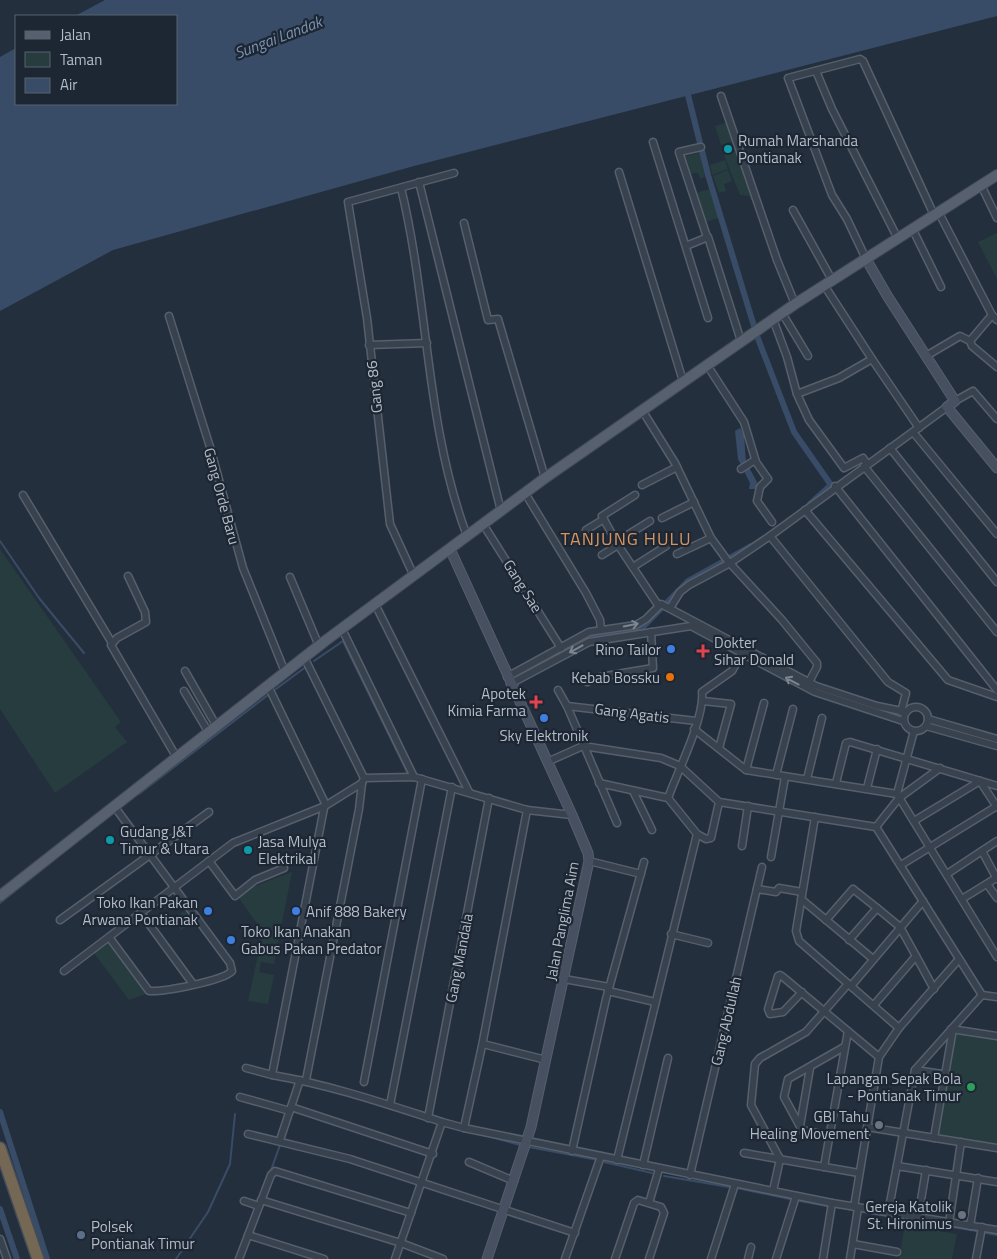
<svg xmlns="http://www.w3.org/2000/svg" width="997" height="1259" font-family="'Titillium Web',sans-serif">
<style>
.green{fill:#263c3f}
.water{fill:#394c67}
.lines{fill:none;stroke-linecap:round;stroke-linejoin:round}
.stream{stroke:#394c67;stroke-width:2}
.canal{stroke:#394c67;stroke-width:6}
.street-casing{stroke:#565f6c;stroke-width:9}
.secondary-casing{stroke:#565f6c;stroke-width:11}
.primary-casing{stroke:#414a57;stroke-width:12}
.highway-casing{stroke:#434c59;stroke-width:14}
.street{stroke:#38414e;stroke-width:6}
.secondary{stroke:#465061;stroke-width:9}
.primary{stroke:#56606e;stroke-width:10}
.highway{stroke:#746855;stroke-width:11}
.oneway{stroke:#7c8592}
.culture-dot{fill:#0f9aa8;stroke:#1d2633;stroke-width:2}
.shop-dot{fill:#3f7fe0;stroke:#1d2633;stroke-width:2}
.health-dot{fill:#e0444e;stroke:#1d2633;stroke-width:2}
.food-dot{fill:#e8710a;stroke:#1d2633;stroke-width:2}
.leisure-dot{fill:#2e9e5b;stroke:#1d2633;stroke-width:2}
.worship-dot{fill:#6b7280;stroke:#1d2633;stroke-width:2}
.service-dot{fill:#5c6f8a;stroke:#1d2633;stroke-width:2}
.labels{text-anchor:middle;dominant-baseline:central;stroke-width:4.5;stroke-linejoin:round;paint-order:stroke}
.poi-label{font-size:15px;fill:#b4bcc9;stroke:#1d2633;text-anchor:start}
.street-label{font-size:15px;fill:#b4bcc9;stroke:#1d2633}
.water-label{font-size:16px;font-style:italic;fill:#7c92b1;stroke:#1d2633}
.quarter-label{font-size:18px;letter-spacing:1px;fill:#d59563;stroke:#1d2633}
</style>
<rect width="100%" height="100%" fill="#242f3e"/>
<g class="green">
<path d="M728,122L734,141L721,145L715,126Z"/>
<path d="M738,151L755,199L751,200L749,196L740,195L724,155Z"/>
<path d="M700,153L705,177L700,179L698,173L690,174L684,156Z"/>
<path d="M725,160L728,169L712,175L710,165Z"/>
<path d="M728,170L732,181L724,184L726,191L719,193L713,176Z"/>
<path d="M710,189L719,218L706,222L696,193Z"/>
<path d="M997,233V279L978,242Z"/>
<path d="M0,549L121,722L115,727L127,742L55,793L0,709Z"/>
<path d="M292,872L274,964L261,962L259,972L274,975L268,1004L248,1001L263,932L238,897L252,887Z"/>
<path d="M187,908L196,920L181,930L173,919Z"/>
<path d="M108,943L146,994L129,1000L94,953Z"/>
<path d="M954,1032L997,1038V1146L936,1136Z"/>
<path d="M905,1225L957,1234L952,1259H899Z"/>
</g>
<g class="water">
<path d="M105,0H997V16L414,166L113,250L0,311V57L16,48V104H176V16H75Z"/>
<path d="M740,428L744,435L746,462L757,482L755,489H749L750,483L738,459L735,431Z"/>
</g>
<g class="lines">
<g class="stream">
<path d="M0,541L39,598L84,653"/>
<path d="M314,661L343,641L409,776"/>
<path d="M276,689L307,666"/>
<path d="M356,768L361,780"/>
<path d="M139,794L268,695"/>
<path d="M0,903L54,860"/>
<path d="M484,1135L520,1145"/>
<path d="M529,1147L598,1160"/>
<path d="M604,1162L652,1173"/>
<path d="M270,1173L280,1145"/>
<path d="M664,1176L729,1187"/>
<path d="M737,1188L790,1199"/>
<path d="M800,1201L827,1206"/>
<path d="M837,1207L853,1210"/>
<path d="M863,1212L976,1231"/>
<path d="M986,1233L997,1235"/>
<path d="M176,1259L208,1212L230,1164L235,1114"/>
</g>
<g class="canal">
<path d="M688,95L708,175L757,336L794,432L831,485L810,504"/>
<path d="M551,659L589,638L641,629L688,581L751,546"/>
<path d="M0,1112L47,1259"/>
<path d="M0,1209L17,1259"/>
</g>
<defs>
<g id="street">
<path d="M816,71L832,109L898,239"/>
<path d="M721,96L777,260L795,304"/>
<path d="M653,142L708,318"/>
<path d="M701,147L679,152L707,237"/>
<path d="M619,172L683,381"/>
<path d="M419,182L501,511"/>
<path d="M981,185L997,218"/>
<path d="M401,188C429,303 425,424 467,536"/>
<path d="M793,210L832,280"/>
<path d="M939,213L992,315L997,320"/>
<path d="M464,223L488,320L498,319L545,478"/>
<path d="M913,230L941,287"/>
<path d="M686,246L708,237L741,341"/>
<path d="M866,259L847,219L832,195L788,78L860,59L863,61L934,215"/>
<path d="M782,313L808,356"/>
<path d="M992,315L970,341L972,346L997,367"/>
<path d="M169,316L210,447L243,568L285,672"/>
<path d="M773,319L787,357L797,394L809,420L844,468L863,458L867,464"/>
<path d="M369,345L427,343"/>
<path d="M926,356L960,336L970,341"/>
<path d="M872,359L919,428"/>
<path d="M707,365L744,422L756,462L768,479L760,487L757,501L772,522"/>
<path d="M797,394L839,378L872,359L824,285"/>
<path d="M955,401L973,391L997,419"/>
<path d="M642,410L675,463L711,538L727,560L782,620L817,663V667L809,682"/>
<path d="M913,432L997,534"/>
<path d="M890,448L997,582"/>
<path d="M864,466L997,632"/>
<path d="M741,469L755,460"/>
<path d="M642,485L677,467"/>
<path d="M835,486L997,690"/>
<path d="M525,493L586,593L600,620L601,629"/>
<path d="M23,495L112,643"/>
<path d="M635,495L602,516L618,545L658,605"/>
<path d="M805,510L948,680L997,697"/>
<path d="M662,518L694,502"/>
<path d="M483,524L561,648"/>
<path d="M586,530L604,519"/>
<path d="M770,536L888,682L906,693L901,712"/>
<path d="M616,542L650,521"/>
<path d="M677,554L711,538"/>
<path d="M602,555L618,545"/>
<path d="M633,567L666,546"/>
<path d="M413,574L390,524L367,318L348,202L454,173"/>
<path d="M128,576L145,612L146,622L117,638L111,645L177,758"/>
<path d="M290,577L319,646"/>
<path d="M375,604L469,792"/>
<path d="M670,608L680,592L689,585L730,563L770,536L947,407"/>
<path d="M342,629L414,777"/>
<path d="M304,657L364,778"/>
<path d="M185,671L217,727"/>
<path d="M507,677L589,632L636,625L646,619L661,604L816,686L877,706L906,712"/>
<path d="M587,682L600,677L653,668L651,632"/>
<path d="M510,684L589,642L691,626L815,692L903,721"/>
<path d="M268,686L325,803L272,1075C331,1085 386,1104 442,1122L395,1259"/>
<path d="M558,690L567,706L617,823"/>
<path d="M184,691L209,733"/>
<path d="M703,701L731,704L719,748"/>
<path d="M567,706L696,721"/>
<circle cx="916" cy="719" r="12"/>
<path d="M928,719L997,739"/>
<path d="M926,726L997,746"/>
<path d="M694,729L746,770L897,794L997,957"/>
<path d="M547,762L583,746L661,758L680,766L719,802L876,827L982,995L997,997"/>
<path d="M746,770L764,703"/>
<path d="M776,775L793,709"/>
<path d="M364,778L414,777L527,810L572,815"/>
<path d="M807,779L822,718"/>
<path d="M599,783L668,798L697,834L706,839L711,838L719,802"/>
<path d="M836,783L846,743L850,742L997,786"/>
<path d="M867,788L877,749"/>
<path d="M633,791L652,830"/>
<path d="M897,794L914,731"/>
<path d="M668,798C677,773 705,717 702,692L732,671L742,653"/>
<path d="M527,810L482,1046L464,1128L832,1203L997,1230"/>
<path d="M815,817L796,931L799,941L899,1028"/>
<path d="M914,821L980,781L997,807"/>
<path d="M876,827L899,798L940,768"/>
<path d="M742,846L748,806"/>
<path d="M982,851L997,879"/>
<path d="M771,857L785,777"/>
<path d="M209,861L235,896L255,880L284,868"/>
<path d="M589,861L641,874"/>
<path d="M901,865L997,806"/>
<path d="M947,874L997,841"/>
<path d="M987,884L997,898"/>
<path d="M757,889L776,892L779,888L802,892"/>
<path d="M801,899L873,959"/>
<path d="M962,899L996,878"/>
<path d="M141,913L193,984"/>
<path d="M60,920L209,812"/>
<path d="M826,920L853,889L877,908"/>
<path d="M671,934L708,943"/>
<path d="M109,937L149,991C163,992 223,981 232,971L230,963L114,806"/>
<path d="M849,940L877,908L900,927L916,956"/>
<path d="M64,971L233,843L325,806L362,783L364,778"/>
<path d="M564,979L609,987"/>
<path d="M851,986L923,901"/>
<path d="M608,991L655,1002"/>
<path d="M802,992L783,1012L770,1014L768,1009L778,976L780,975L783,977L879,1057"/>
<path d="M874,1005L916,956L934,989"/>
<path d="M951,1029L997,1036"/>
<path d="M483,1044L546,1060"/>
<path d="M246,1068L272,1075"/>
<path d="M915,1070L942,1074L944,1076"/>
<path d="M306,1080L359,809L362,783"/>
<path d="M364,1082L422,779"/>
<path d="M240,1097L290,1111"/>
<path d="M390,1105L452,787"/>
<path d="M291,1107L433,1154"/>
<path d="M428,1118L489,798"/>
<path d="M442,1122L464,1128"/>
<path d="M800,1126L810,1068"/>
<path d="M867,1127L997,1148"/>
<path d="M248,1134L350,1159L575,1233"/>
<path d="M830,1136L802,1130L784,1097L788,1079L844,1047"/>
<path d="M934,1138L953,1029"/>
<path d="M280,1140L300,1080"/>
<path d="M572,1151L606,999L644,862"/>
<path d="M744,1153L859,1173"/>
<path d="M617,1160L697,834"/>
<path d="M469,1162L514,1181"/>
<path d="M643,1165L668,1058"/>
<path d="M897,1166L997,1182"/>
<path d="M824,1167L848,1031"/>
<path d="M690,1175L762,867"/>
<path d="M773,1191L780,1159L751,1105L755,1064L760,1058L806,1032L848,984"/>
<path d="M261,1200L401,1243L443,1259"/>
<path d="M244,1201L259,1206"/>
<path d="M649,1203L659,1169"/>
<path d="M854,1207L879,1057L899,1028L959,959"/>
<path d="M888,1213L915,1070L982,995"/>
<path d="M918,1218L926,1170"/>
<path d="M949,1223L961,1142"/>
<path d="M970,1226L978,1178"/>
<path d="M248,1235L324,1259"/>
<path d="M0,1239L7,1259"/>
<path d="M853,1244L897,1252"/>
<path d="M239,1259L271,1175L275,1171L411,1213"/>
<path d="M565,1259L601,1156"/>
<path d="M615,1259L634,1203L638,1200L661,1207L664,1213L649,1259"/>
<path d="M711,1259L735,1184"/>
<path d="M748,1259L751,1247"/>
<path d="M776,1259L796,1196"/>
<path d="M823,1259L832,1203"/>
<path d="M850,1259L858,1208"/>
<path d="M976,1259L982,1227"/>
</g>
<g id="secondary">
<path d="M866,259L888,297L955,401L947,407L997,468"/>
<path d="M450,549L572,815L588,853L589,861L531,1127L487,1259"/>
</g>
<path id="primary" d="M0,896L325,641L545,478L795,304L997,175"/>
<path id="highway" d="M0,1148L38,1259"/>
</defs>
<use href="#street" class="street-casing"/>
<use href="#secondary" class="secondary-casing"/>
<use href="#primary" class="primary-casing"/>
<use href="#highway" class="highway-casing"/>
<use href="#street" class="street"/>
<use href="#secondary" class="secondary"/>
<use href="#primary" class="primary"/>
<use href="#highway" class="highway"/>
</g>
<defs><path id="oneway-shaft" d="M-6 0H5M1.5-3L5.5 0L1.5 3" fill="none" stroke-width="1.6" stroke-linecap="round" stroke-linejoin="round" transform="scale(1.25)"/></defs>
<g class="oneway">
<use href="#oneway-shaft" transform="translate(631 625) rotate(-11)"/>
<use href="#oneway-shaft" transform="translate(576 649) rotate(151)"/>
<use href="#oneway-shaft" transform="translate(792 681) rotate(-152)"/>
</g>
<g class="culture-dot">
<circle cx="728" cy="149" r="5"/>
<circle cx="110" cy="840" r="5"/>
<circle cx="248" cy="850" r="5"/>
</g>
<g class="shop-dot">
<circle cx="671" cy="649" r="5"/>
<circle cx="544" cy="718" r="5"/>
<circle cx="208" cy="911" r="5"/>
<circle cx="296" cy="911" r="5"/>
<circle cx="231" cy="940" r="5"/>
</g>
<g class="health-dot">
<path d="M700.5 643.5h5v5h5v5h-5v5h-5v-5h-5v-5h5z"/>
<path d="M533.5 694.5h5v5h5v5h-5v5h-5v-5h-5v-5h5z"/>
</g>
<circle class="food-dot" cx="670" cy="677" r="5"/>
<circle class="leisure-dot" cx="971" cy="1087" r="5"/>
<g class="worship-dot">
<circle cx="879" cy="1125" r="5"/>
<circle cx="962" cy="1215" r="5"/>
</g>
<circle class="service-dot" cx="81" cy="1235" r="5"/>
<g class="labels">
<g class="poi-label">
<text x="738" y="140">Rumah Marshanda<tspan x="738" dy="17">Pontianak</tspan></text>
<text x="714" y="642">Dokter<tspan x="714" dy="17">Sihar Donald</tspan></text>
<text x="661" y="649" text-anchor="end">Rino Tailor</text>
<text x="660" y="677" text-anchor="end">Kebab Bossku</text>
<text x="526" y="693" text-anchor="end">Apotek<tspan x="526" dy="17">Kimia Farma</tspan></text>
<text x="544" y="735" text-anchor="middle">Sky Elektronik</text>
<text x="120" y="831">Gudang J&amp;T<tspan x="120" dy="17">Timur &amp; Utara</tspan></text>
<text x="258" y="841">Jasa Mulya<tspan x="258" dy="17">Elektrikal</tspan></text>
<text x="198" y="902" text-anchor="end">Toko Ikan Pakan<tspan x="198" dy="17">Arwana Pontianak</tspan></text>
<text x="306" y="911">Anif 888 Bakery</text>
<text x="241" y="931">Toko Ikan Anakan<tspan x="241" dy="17">Gabus Pakan Predator</tspan></text>
<text x="961" y="1078" text-anchor="end">Lapangan Sepak Bola<tspan x="961" dy="17">- Pontianak Timur</tspan></text>
<text x="869" y="1116" text-anchor="end">GBI Tahu<tspan x="869" dy="17">Healing Movement</tspan></text>
<text x="952" y="1206" text-anchor="end">Gereja Katolik<tspan x="952" dy="17">St. Hironimus</tspan></text>
<text x="91" y="1226">Polsek<tspan x="91" dy="17">Pontianak Timur</tspan></text>
</g>
<g class="street-label">
<text transform="translate(374 387) rotate(-96)">Gang 86</text>
<text transform="translate(222 496) rotate(75)">Gang Orde Baru</text>
<text transform="translate(523 586) rotate(58)">Gang Sae</text>
<text transform="translate(632 713) rotate(7)">Gang Agatis</text>
<text transform="translate(562 921) rotate(-79)">Jalan Panglima Aim</text>
<text transform="translate(459 958) rotate(-79)">Gang Mandala</text>
<text transform="translate(726 1021) rotate(-77)">Gang Abdullah</text>
</g>
<g class="water-label">
<text transform="translate(278 37) rotate(-21)">Sungai Landak</text>
</g>
<g class="quarter-label">
<text x="626" y="538">TANJUNG HULU</text>
</g>
</g>
<rect x="15" y="15" width="162" height="90" fill="#1d2633" stroke="#59626f"/>
<rect x="25" y="31" width="25" height="8" fill="#56606e" stroke="#59626f"/>
<text x="60" y="40" font-size="15" fill="#b4bcc9">Jalan</text>
<rect x="25" y="52" width="25" height="15" fill="#263c3f" stroke="#59626f"/>
<text x="60" y="65" font-size="15" fill="#b4bcc9">Taman</text>
<rect x="25" y="78" width="25" height="15" fill="#394c67" stroke="#59626f"/>
<text x="60" y="90" font-size="15" fill="#b4bcc9">Air</text>
</svg>
